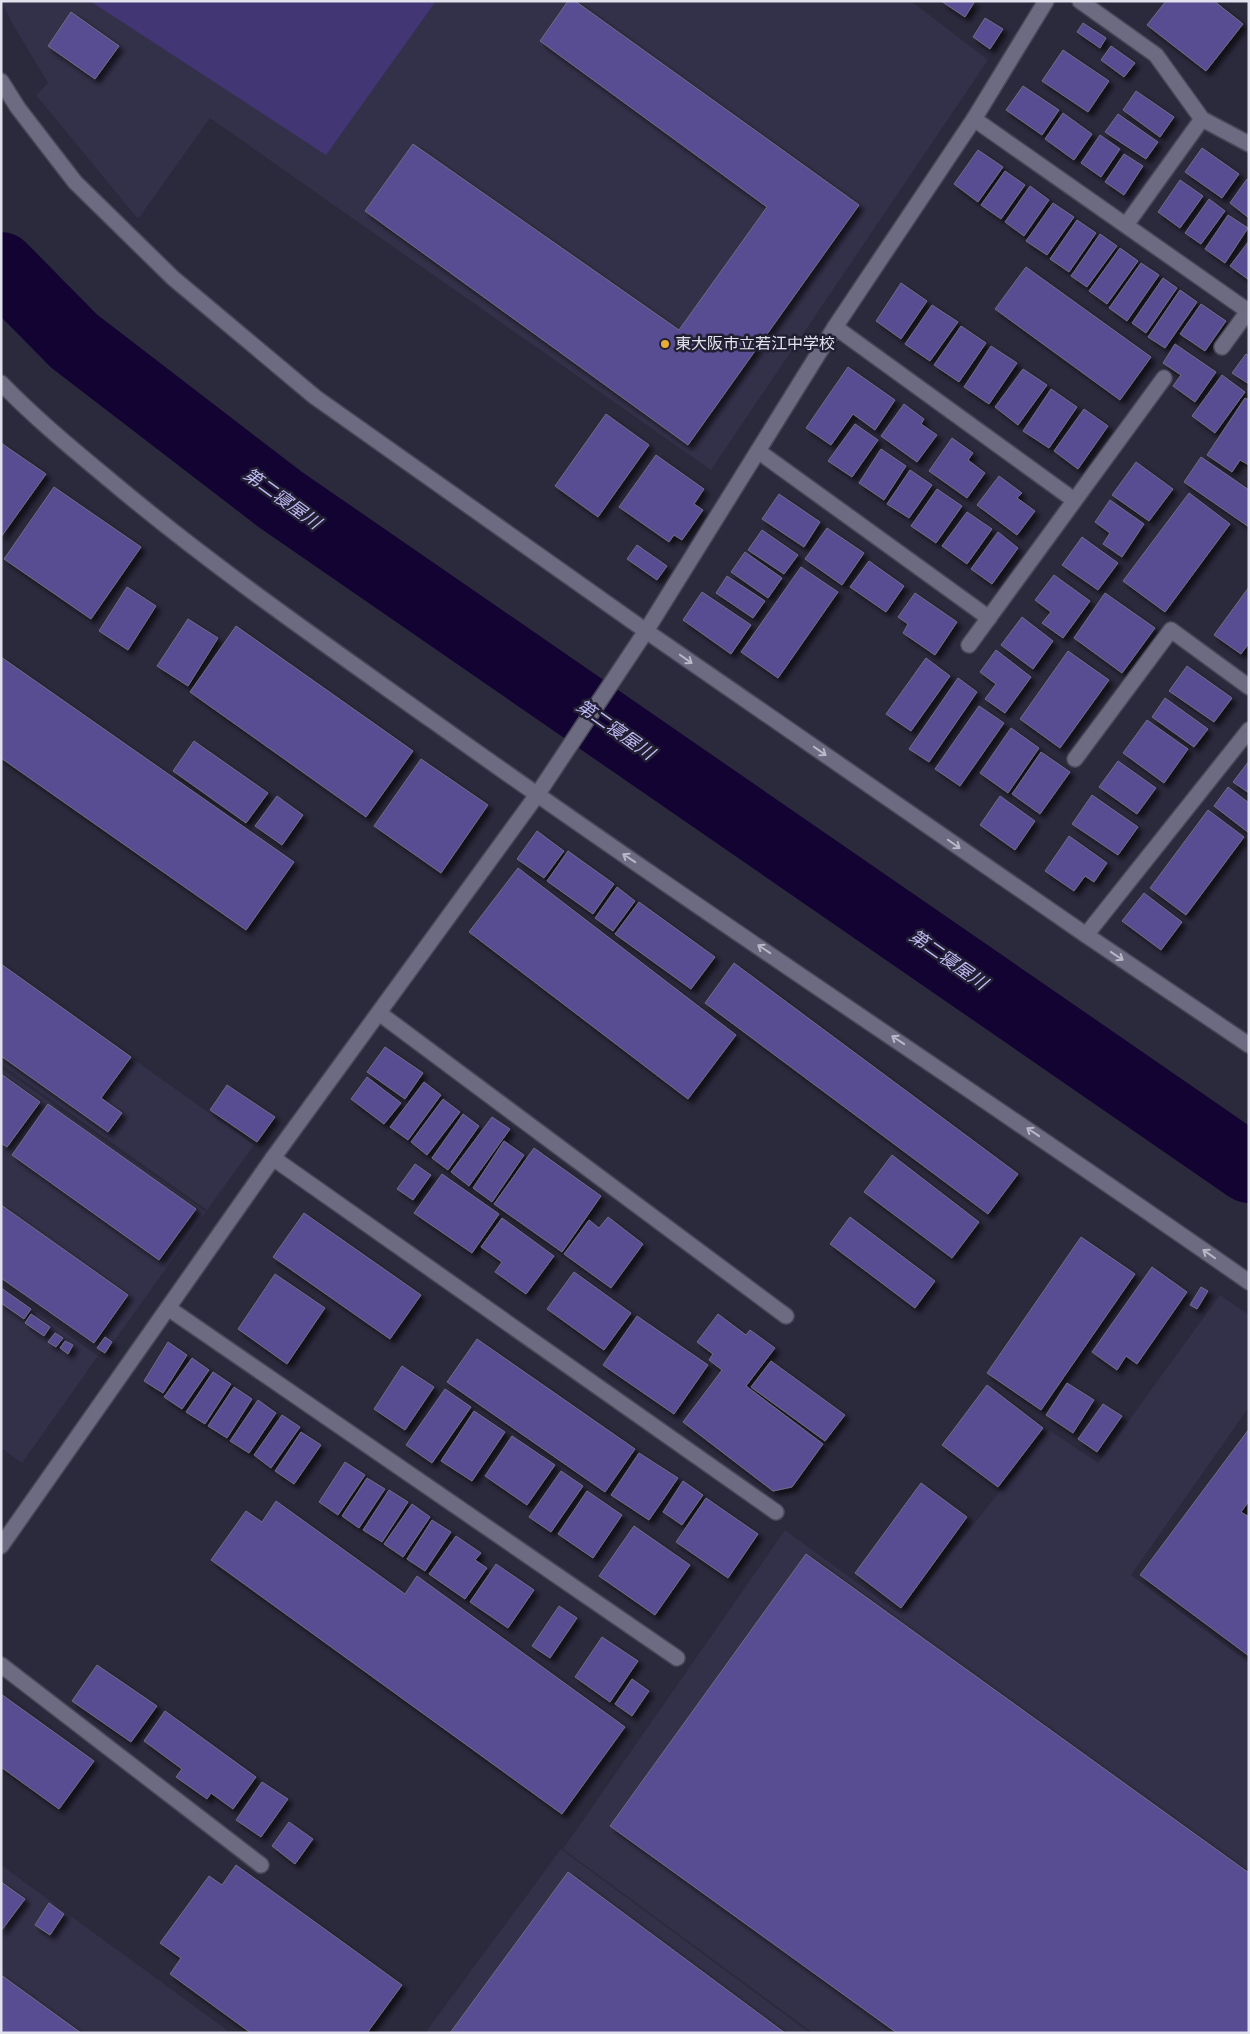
<svg xmlns="http://www.w3.org/2000/svg" width="1250" height="2034" font-family="'Sofia Sans Condensed','Noto Sans JP',sans-serif">
<style>
.built{fill:#333049}
.green{fill:#423675}
.lines{fill:none;stroke-linecap:round;stroke-linejoin:round}
.river{stroke:#120333;stroke-width:70}
.building{fill:#584d92;stroke:#6f6d83;filter:url(#shadow)}
.minor-casing{stroke:#494757;stroke-width:18}
.minor{stroke:#6d6b81;stroke-width:15}
.oneway{stroke:#b9b8c8}
.poi-dot{fill:#e8ab37;stroke:#211f31;stroke-width:2}
.labels{text-anchor:middle;dominant-baseline:central;stroke-width:5;stroke-linejoin:round;paint-order:stroke}
.poi-label{font-size:16px;fill:#e2e2ee;stroke:#211f31;text-anchor:start}
.water-label{font-size:18px;font-style:italic;fill:#beb8f4;stroke:#211f31}
</style>
<defs>
<filter id="shadow"><feDropShadow dx="4.5" dy="4.5" stdDeviation="2.5" flood-color="#0009"/></filter>
</defs>
<rect width="100%" height="100%" fill="#2b293c"/>
<g class="built">
<path d="M1,1H911L988,60L711,470L210,118L138,219L36,95L48,83L12,23Z"/>
<path d="M1,965L254,1145L207,1210L1,1064Z"/>
<path d="M1,1068L206,1212L105,1354L1,1281Z"/>
<path d="M1,1287L98,1356L22,1463L1,1448Z"/>
<path d="M1220,1295L1249,1315V1407L1131,1575L1249,1663V2033H813L563,1849L785,1530L901,1615L1049,1430L1098,1463Z"/>
<path d="M561,1849L810,2033H425Z"/>
<path d="M1,1865L231,2033H1Z"/>
</g>
<path class="green" d="M90,1H436L326,155Z"/>
<g class="lines">
<path class="river" d="M1,267L74,341L281,500L1249,1168"/>
</g>
<g class="building">
<path d="M568,1H575L859,205L688,445L365,211L413,144L679,330L767,207L540,41Z"/>
<path d="M941,1H975L965,17Z"/>
<path d="M1166,1H1214L1243,24L1206,71L1147,25Z"/>
<path d="M71,12L119,46L95,79L48,46Z"/>
<path d="M985,18L1003,29L990,49L973,37Z"/>
<path d="M1083,23L1106,38L1100,48L1077,32Z"/>
<path d="M1111,46L1135,63L1124,77L1101,60Z"/>
<path d="M1063,50L1109,81L1088,112L1042,81Z"/>
<path d="M1023,86L1059,110L1042,135L1006,110Z"/>
<path d="M1136,91L1174,117L1160,137L1123,110Z"/>
<path d="M1063,113L1092,134L1074,160L1045,139Z"/>
<path d="M1118,114L1158,142L1146,159L1105,132Z"/>
<path d="M1100,135L1120,149L1101,177L1081,163Z"/>
<path d="M1202,148L1239,174L1222,198L1185,172Z"/>
<path d="M978,150L1003,167L978,202L954,184Z"/>
<path d="M1124,154L1143,166L1124,195L1105,182Z"/>
<path d="M1005,171L1025,185L1001,219L981,205Z"/>
<path d="M1247,179L1249,180V218L1230,203Z"/>
<path d="M1180,180L1203,196L1180,228L1158,212Z"/>
<path d="M1030,186L1049,200L1024,236L1005,222Z"/>
<path d="M1209,199L1225,211L1201,244L1185,233Z"/>
<path d="M1053,203L1074,217L1047,255L1026,241Z"/>
<path d="M1228,215L1248,228L1225,263L1205,249Z"/>
<path d="M1077,220L1096,233L1069,272L1050,259Z"/>
<path d="M1100,234L1117,246L1087,287L1071,276Z"/>
<path d="M1249,241V280L1230,266Z"/>
<path d="M1120,248L1138,261L1107,304L1089,291Z"/>
<path d="M1141,263L1159,275L1127,321L1109,308Z"/>
<path d="M1026,267L1151,357L1120,400L995,309Z"/>
<path d="M1163,278L1177,288L1146,333L1132,323Z"/>
<path d="M901,283L927,301L901,339L876,321Z"/>
<path d="M1180,290L1197,302L1165,348L1148,337Z"/>
<path d="M1201,304L1226,321L1205,351L1180,334Z"/>
<path d="M932,305L958,322L930,361L905,344Z"/>
<path d="M961,326L986,343L959,382L934,365Z"/>
<path d="M1175,344L1216,372L1195,402L1173,386L1181,375L1163,363Z"/>
<path d="M991,346L1017,363L989,404L964,387Z"/>
<path d="M1246,354L1249,356V384L1232,373Z"/>
<path d="M848,367L895,400L875,430L853,414L831,445L806,428Z"/>
<path d="M1023,369L1047,385L1018,425L995,407Z"/>
<path d="M1222,375L1245,392L1215,433L1192,416Z"/>
<path d="M1051,389L1077,407L1049,448L1023,431Z"/>
<path d="M1245,398L1249,400V465L1240,460L1232,472L1207,455Z"/>
<path d="M904,404L924,419L921,424L937,435L917,462L881,436Z"/>
<path d="M1084,409L1108,426L1078,469L1054,451Z"/>
<path d="M606,414L649,445L598,517L555,486Z"/>
<path d="M855,424L878,440L852,477L828,461Z"/>
<path d="M952,438L973,453L968,460L985,473L967,498L929,471Z"/>
<path d="M1,443L46,474L1,537Z"/>
<path d="M881,449L906,466L884,500L859,483Z"/>
<path d="M656,455L704,489L694,504L703,510L682,540L674,535L669,542L619,507Z"/>
<path d="M1201,457L1249,490V527L1184,482Z"/>
<path d="M1136,462L1173,489L1149,521L1112,495Z"/>
<path d="M910,470L932,485L909,518L887,504Z"/>
<path d="M999,476L1022,493L1017,498L1035,511L1017,535L977,505Z"/>
<path d="M54,487L141,547L91,619L4,559Z"/>
<path d="M937,489L962,506L936,543L911,526Z"/>
<path d="M1189,493L1230,524L1165,612L1123,581Z"/>
<path d="M779,494L820,522L804,547L762,519Z"/>
<path d="M1110,500L1144,524L1122,557L1103,544L1110,533L1095,522Z"/>
<path d="M967,512L992,529L967,564L942,546Z"/>
<path d="M827,528L864,553L842,585L805,559Z"/>
<path d="M762,530L798,555L784,574L748,550Z"/>
<path d="M998,532L1018,548L992,584L971,569Z"/>
<path d="M1082,537L1118,563L1098,590L1062,565Z"/>
<path d="M637,545L667,566L657,580L627,559Z"/>
<path d="M745,552L782,578L768,598L731,572Z"/>
<path d="M869,561L904,586L886,612L850,587Z"/>
<path d="M801,567L838,592L778,678L741,652Z"/>
<path d="M1054,575L1090,601L1063,638L1042,623L1051,612L1035,600Z"/>
<path d="M727,576L765,601L753,618L716,593Z"/>
<path d="M127,587L156,606L128,650L99,631Z"/>
<path d="M1249,587V643L1241,654L1214,635Z"/>
<path d="M702,592L751,625L731,654L683,620Z"/>
<path d="M915,593L957,622L935,655L903,633L908,624L898,617Z"/>
<path d="M1105,593L1155,628L1122,673L1074,638Z"/>
<path d="M1022,617L1053,641L1033,669L1001,645Z"/>
<path d="M188,619L218,638L188,686L157,666Z"/>
<path d="M236,626L413,751L366,817L190,692Z"/>
<path d="M996,650L1031,677L1005,713L985,699L996,684L980,672Z"/>
<path d="M1068,651L1109,680L1060,748L1020,719Z"/>
<path d="M1,657L294,862L246,930L1,758Z"/>
<path d="M926,658L950,676L911,731L886,714Z"/>
<path d="M1187,666L1232,698L1214,722L1169,691Z"/>
<path d="M958,678L977,692L929,762L909,749Z"/>
<path d="M1165,698L1208,729L1194,747L1152,717Z"/>
<path d="M979,706L1004,723L960,786L935,769Z"/>
<path d="M1147,720L1188,749L1164,783L1123,753Z"/>
<path d="M1011,728L1039,748L1008,793L980,773Z"/>
<path d="M194,741L268,793L246,823L173,771Z"/>
<path d="M1041,752L1070,772L1040,814L1012,794Z"/>
<path d="M421,759L488,805L441,873L374,826Z"/>
<path d="M1118,761L1156,788L1137,814L1099,787Z"/>
<path d="M1249,761V793L1233,782Z"/>
<path d="M1228,787L1249,803V833L1214,806Z"/>
<path d="M1092,795L1138,827L1118,855L1072,824Z"/>
<path d="M277,796L303,815L282,845L255,826Z"/>
<path d="M1000,796L1035,821L1015,850L980,825Z"/>
<path d="M1208,810L1244,837L1186,915L1150,888Z"/>
<path d="M537,831L564,851L544,878L517,859Z"/>
<path d="M1069,836L1107,863L1094,882L1085,876L1074,891L1045,871Z"/>
<path d="M568,851L614,884L593,914L547,881Z"/>
<path d="M518,868L736,1035L688,1099L469,932Z"/>
<path d="M617,887L635,901L613,931L595,918Z"/>
<path d="M1144,893L1182,922L1161,950L1122,921Z"/>
<path d="M639,902L715,957L691,989L615,934Z"/>
<path d="M734,963L1018,1174L988,1214L705,1003Z"/>
<path d="M1,964L131,1057L101,1098L122,1113L108,1132L1,1056Z"/>
<path d="M385,1047L423,1073L405,1099L367,1072Z"/>
<path d="M1,1074L40,1102L7,1147L1,1143Z"/>
<path d="M367,1077L401,1103L384,1124L351,1099Z"/>
<path d="M424,1082L441,1095L408,1140L390,1127Z"/>
<path d="M227,1085L275,1117L257,1142L210,1110Z"/>
<path d="M443,1099L460,1112L427,1155L411,1142Z"/>
<path d="M48,1104L196,1209L159,1260L12,1155Z"/>
<path d="M463,1114L479,1126L448,1170L432,1158Z"/>
<path d="M492,1117L510,1129L469,1186L451,1172Z"/>
<path d="M504,1141L524,1155L492,1202L473,1188Z"/>
<path d="M534,1148L601,1196L562,1252L494,1204Z"/>
<path d="M892,1155L979,1222L952,1258L864,1192Z"/>
<path d="M415,1164L431,1175L413,1200L397,1189Z"/>
<path d="M442,1174L499,1214L472,1253L414,1213Z"/>
<path d="M1,1205L128,1295L94,1343L1,1278Z"/>
<path d="M304,1213L421,1295L390,1339L273,1257Z"/>
<path d="M608,1217L643,1244L611,1288L564,1254L589,1220L599,1228Z"/>
<path d="M850,1217L935,1281L915,1308L830,1244Z"/>
<path d="M502,1218L554,1256L526,1294L495,1272L502,1262L481,1247Z"/>
<path d="M1081,1237L1135,1274L1041,1410L987,1373Z"/>
<path d="M1152,1267L1187,1292L1137,1364L1126,1356L1117,1370L1092,1352Z"/>
<path d="M574,1272L631,1313L604,1350L547,1309Z"/>
<path d="M275,1274L325,1308L287,1364L238,1329Z"/>
<path d="M1201,1287L1208,1291L1197,1309L1190,1305Z"/>
<path d="M1,1288L31,1309L24,1319L1,1303Z"/>
<path d="M31,1314L50,1327L44,1336L25,1323Z"/>
<path d="M718,1314L746,1335L750,1330L775,1348L746,1386L823,1444L792,1487L773,1491L683,1422L722,1370L709,1360L713,1354L697,1342Z"/>
<path d="M637,1316L708,1365L674,1414L603,1365Z"/>
<path d="M55,1333L63,1338L56,1347L48,1342Z"/>
<path d="M105,1337L112,1342L105,1353L97,1348Z"/>
<path d="M477,1339L635,1449L605,1492L447,1382Z"/>
<path d="M65,1341L73,1345L68,1354L60,1348Z"/>
<path d="M168,1342L187,1355L163,1393L144,1381Z"/>
<path d="M192,1358L209,1370L182,1409L164,1397Z"/>
<path d="M771,1361L845,1415L825,1441L751,1387Z"/>
<path d="M402,1366L434,1387L405,1430L374,1409Z"/>
<path d="M213,1372L231,1384L205,1424L186,1412Z"/>
<path d="M1067,1383L1094,1400L1073,1433L1046,1415Z"/>
<path d="M987,1385L1043,1428L998,1487L942,1445Z"/>
<path d="M234,1387L252,1399L227,1438L208,1426Z"/>
<path d="M445,1389L471,1407L432,1463L406,1445Z"/>
<path d="M258,1400L276,1413L249,1453L230,1441Z"/>
<path d="M1103,1404L1122,1416L1097,1452L1078,1439Z"/>
<path d="M474,1411L505,1432L472,1481L441,1461Z"/>
<path d="M282,1415L300,1427L271,1468L254,1455Z"/>
<path d="M1249,1429V1501L1241,1512L1249,1517V1656L1140,1575Z"/>
<path d="M301,1432L321,1445L294,1484L275,1471Z"/>
<path d="M512,1436L555,1465L527,1505L485,1476Z"/>
<path d="M639,1453L678,1478L649,1520L611,1495Z"/>
<path d="M345,1462L365,1475L338,1515L319,1502Z"/>
<path d="M561,1471L583,1486L551,1532L529,1517Z"/>
<path d="M367,1478L385,1489L359,1528L342,1516Z"/>
<path d="M683,1481L703,1495L682,1525L663,1512Z"/>
<path d="M921,1483L967,1517L901,1608L855,1573Z"/>
<path d="M389,1490L408,1502L382,1542L363,1530Z"/>
<path d="M587,1491L622,1515L593,1558L558,1534Z"/>
<path d="M706,1498L758,1534L728,1578L676,1542Z"/>
<path d="M276,1501L405,1594L417,1576L625,1727L562,1814L211,1560L246,1511L262,1522Z"/>
<path d="M412,1504L430,1517L403,1557L384,1544Z"/>
<path d="M432,1520L451,1532L425,1571L407,1559Z"/>
<path d="M634,1526L690,1565L655,1615L599,1576Z"/>
<path d="M456,1536L481,1553L475,1560L487,1568L465,1599L429,1574Z"/>
<path d="M806,1554L1249,1873V2033H897L610,1826Z"/>
<path d="M496,1564L534,1590L508,1628L470,1602Z"/>
<path d="M559,1606L577,1618L550,1658L532,1646Z"/>
<path d="M602,1637L638,1661L610,1702L575,1677Z"/>
<path d="M97,1665L157,1706L131,1742L72,1701Z"/>
<path d="M632,1679L649,1691L632,1716L615,1704Z"/>
<path d="M1,1694L94,1761L59,1809L1,1767Z"/>
<path d="M165,1711L256,1777L233,1809L211,1793L207,1799L176,1777L182,1769L144,1741Z"/>
<path d="M262,1782L288,1799L261,1837L236,1820Z"/>
<path d="M289,1822L313,1839L295,1864L272,1846Z"/>
<path d="M236,1865L402,1985L367,2033H251L170,1974L181,1958L160,1943L209,1876L222,1885Z"/>
<path d="M568,1872L785,2033H450Z"/>
<path d="M1,1882L25,1899L1,1931Z"/>
<path d="M49,1903L64,1914L50,1935L35,1925Z"/>
<path d="M1,1975L81,2033H1Z"/>
</g>
<g class="lines">
<defs>
<g id="minor">
<path d="M1080,1L1156,55L1202,119L1249,144"/>
<path d="M1,81L18,108L75,182L173,278L315,397L646,631L1086,935L1249,1045"/>
<path d="M974,119L1248,311"/>
<path d="M1126,225L1202,119"/>
<path d="M835,327L1074,500"/>
<path d="M1222,347L1249,310"/>
<path d="M1,383C34,417 69,446 105,476C209,564 322,642 433,721C702,913 978,1093 1249,1282"/>
<path d="M758,451L989,618"/>
<path d="M969,645L1164,378"/>
<path d="M1075,759L1171,630L1249,687"/>
<path d="M1086,935L1249,730"/>
<path d="M379,1013L786,1316"/>
<path d="M273,1158L776,1512"/>
<path d="M168,1308L677,1658"/>
<path d="M1,1546L273,1158L537,795L646,631L835,327L974,119L1046,1"/>
<path d="M1,1665L261,1865"/>
</g>
</defs>
<use href="#minor" class="minor-casing"/>
<use href="#minor" class="minor"/>
</g>
<defs><path id="oneway-shaft" d="M-6 0H5M1.5-3L5.5 0L1.5 3" fill="none" stroke-width="1.6" stroke-linecap="round" stroke-linejoin="round" transform="scale(1.25)"/></defs>
<g class="oneway">
<use href="#oneway-shaft" transform="translate(686 659) rotate(35)"/>
<use href="#oneway-shaft" transform="translate(820 751) rotate(35)"/>
<use href="#oneway-shaft" transform="translate(954 844) rotate(35)"/>
<use href="#oneway-shaft" transform="translate(629 858) rotate(-146)"/>
<use href="#oneway-shaft" transform="translate(764 949) rotate(-146)"/>
<use href="#oneway-shaft" transform="translate(1117 956) rotate(34)"/>
<use href="#oneway-shaft" transform="translate(898 1040) rotate(-146)"/>
<use href="#oneway-shaft" transform="translate(1033 1132) rotate(-146)"/>
<use href="#oneway-shaft" transform="translate(1209 1254) rotate(-145)"/>
</g>
<circle class="poi-dot" cx="665" cy="344" r="5"/>
<g class="labels">
<g class="poi-label">
<text x="675" y="344">東大阪市立若江中学校</text>
</g>
<g class="water-label">
<text transform="translate(282 499) rotate(36)">第二寝屋川</text>
<text transform="translate(615 730) rotate(35)">第二寝屋川</text>
<text transform="translate(948 960) rotate(35)">第二寝屋川</text>
</g>
</g>
<rect width="1250" height="2034" fill="none" stroke="#e2e2ee" stroke-width="5"/>
</svg>
